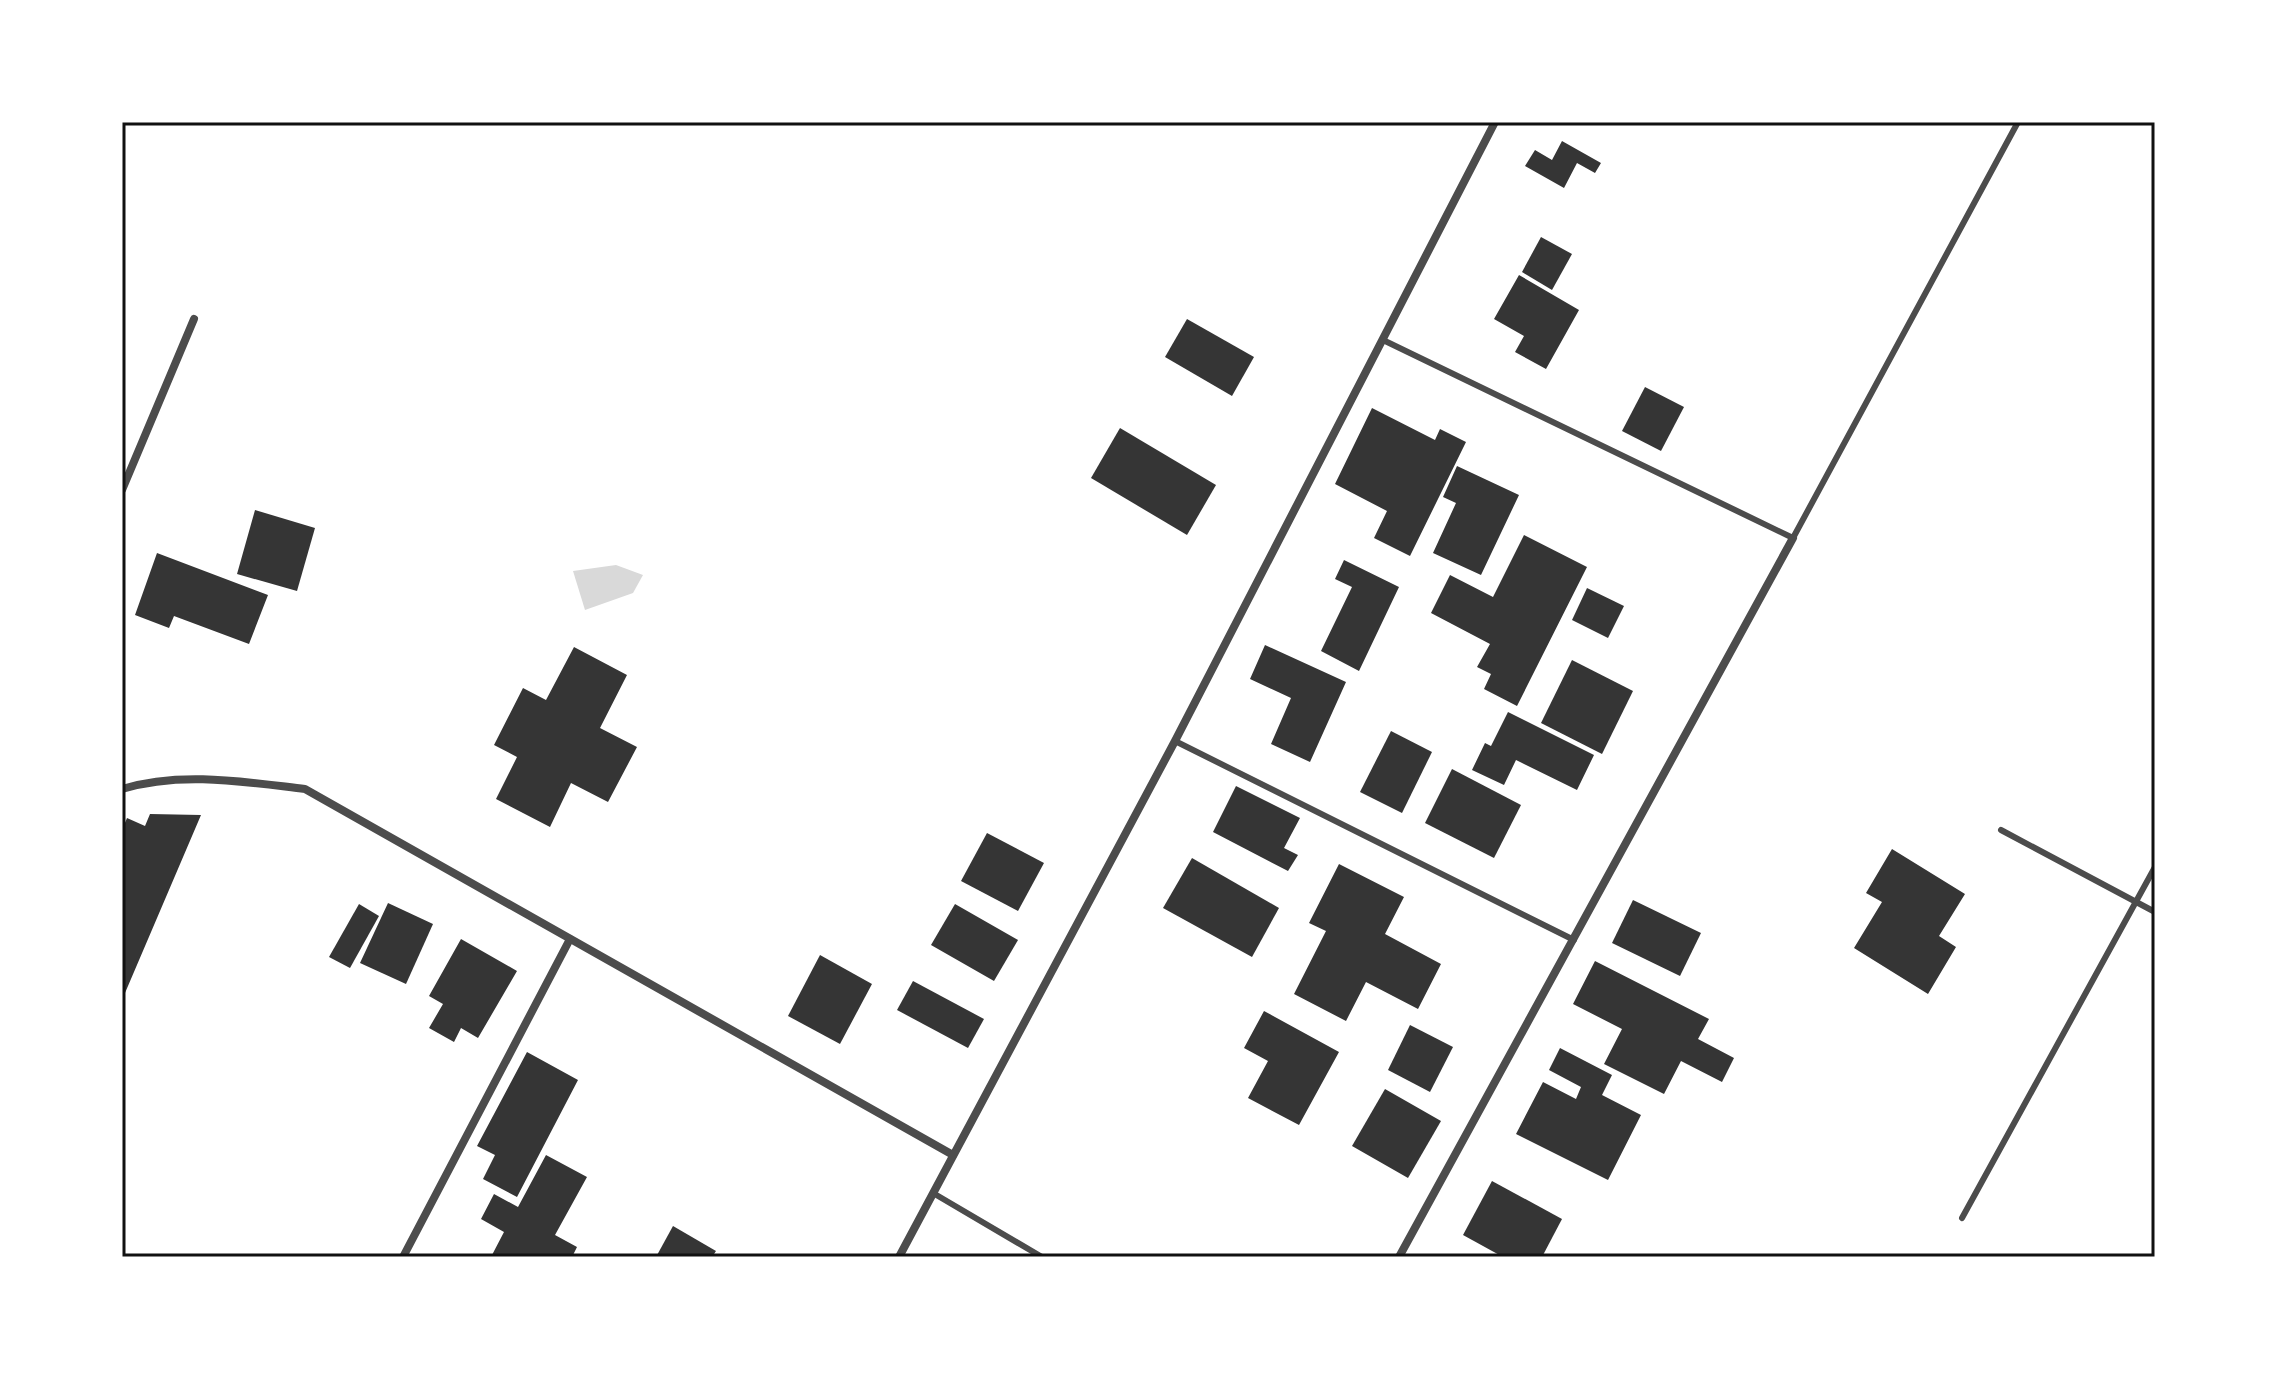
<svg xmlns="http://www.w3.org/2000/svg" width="2277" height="1379" font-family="'IBM Plex Sans',sans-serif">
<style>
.water{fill:#d9d9d9}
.building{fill:#353535}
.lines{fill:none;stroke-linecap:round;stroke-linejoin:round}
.service{stroke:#4c4c4c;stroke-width:6}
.minor{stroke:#4c4c4c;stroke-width:8}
.neatline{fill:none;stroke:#111;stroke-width:3}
</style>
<rect width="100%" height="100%" fill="#fff"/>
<path class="water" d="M616,565L643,575L633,593L585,610L573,571Z"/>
<g class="building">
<path d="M1562,141L1601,163L1595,173L1577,163L1564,188L1525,166L1535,150L1552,160Z"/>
<path d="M1541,237L1572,254L1552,290L1522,272Z"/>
<path d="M1519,275L1579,310L1546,369L1515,352L1524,336L1494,319Z"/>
<path d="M1187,319L1254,357L1232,396L1165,357Z"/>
<path d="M1645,387L1684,407L1661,451L1622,431Z"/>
<path d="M1372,408L1435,440L1440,429L1466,442L1410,556L1374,538L1387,511L1335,484Z"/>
<path d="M1120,428L1216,485L1187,535L1091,478Z"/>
<path d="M1457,466L1519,495L1481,575L1433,553L1456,503L1443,497Z"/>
<path d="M255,510L315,528L297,591L237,574Z"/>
<path d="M1524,535L1587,567L1517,706L1484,689L1491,674L1477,667L1490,644L1431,613L1450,575L1493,597Z"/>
<path d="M157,553L268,595L249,644L174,616L169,628L135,615Z"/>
<path d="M1344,560L1399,587L1359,671L1321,651L1352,587L1335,579Z"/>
<path d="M1587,588L1624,606L1608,638L1572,620Z"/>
<path d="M1265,645L1346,682L1310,762L1271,744L1291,698L1250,679Z"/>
<path d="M574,647L627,675L600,728L637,747L608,802L571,783L550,827L496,799L517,757L494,745L523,688L546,700Z"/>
<path d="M1572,660L1633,691L1602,754L1541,723Z"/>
<path d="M1508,712L1594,755L1577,790L1516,760L1504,785L1472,770L1485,743L1491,746Z"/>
<path d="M1391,731L1432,752L1402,813L1360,792Z"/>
<path d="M1452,769L1521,805L1494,858L1425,823Z"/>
<path d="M1236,786L1300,818L1284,848L1298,855L1288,871L1213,832Z"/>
<path d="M150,814L201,815L122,1000V830L127,818L145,826Z"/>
<path d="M987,833L1044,863L1018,911L961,881Z"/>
<path d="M1892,849L1965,894L1939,936L1956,947L1928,994L1854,948L1882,902L1866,893Z"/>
<path d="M1192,858L1279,908L1252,957L1163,908Z"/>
<path d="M1339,864L1404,897L1385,934L1441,964L1418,1009L1366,982L1346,1021L1294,994L1326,931L1309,923Z"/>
<path d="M1633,900L1701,933L1680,976L1612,943Z"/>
<path d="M388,903L433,924L406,984L360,963Z"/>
<path d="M359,904L379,916L350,968L329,957Z"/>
<path d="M955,904L1018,940L994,981L931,945Z"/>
<path d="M461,939L517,971L478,1038L461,1028L454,1042L429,1028L443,1004L429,996Z"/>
<path d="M820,955L872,984L840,1044L788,1016Z"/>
<path d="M1595,961L1709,1019L1698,1039L1734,1058L1722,1082L1681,1061L1664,1094L1604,1064L1622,1029L1573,1004Z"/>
<path d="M913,981L984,1019L968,1048L897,1010Z"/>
<path d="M1264,1011L1339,1052L1299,1125L1248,1098L1268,1061L1244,1048Z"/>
<path d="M1410,1025L1453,1047L1430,1092L1388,1070Z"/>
<path d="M1560,1048L1612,1075L1602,1095L1641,1115L1608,1180L1516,1134L1543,1082L1576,1099L1581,1087L1549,1070Z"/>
<path d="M527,1052L578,1080L517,1197L483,1179L495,1155L477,1146Z"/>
<path d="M1385,1089L1441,1121L1408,1178L1352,1146Z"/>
<path d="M546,1155L587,1177L555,1235L577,1247L572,1257H497L492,1255L504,1232L481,1219L494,1194L518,1207Z"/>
<path d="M1492,1181L1562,1219L1542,1257H1503L1463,1235Z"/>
<path d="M673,1226L716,1251L712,1257H656Z"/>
</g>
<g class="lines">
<g class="service">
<path d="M1383,340L1793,538L2018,122"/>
<path d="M1175,741L1574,940"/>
<path d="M2001,830L2155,912"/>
<path d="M933,1193L1042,1257"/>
<path d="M1962,1218L2155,867"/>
</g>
<g class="minor">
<path d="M122,490L194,319"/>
<path d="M122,789C181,771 245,782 305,789L953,1155"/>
<path d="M403,1257L570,939"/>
<path d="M899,1257L1175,741L1495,122"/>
<path d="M1399,1257L1793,538"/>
</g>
</g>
<rect width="2277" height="1379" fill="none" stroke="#ffffff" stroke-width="248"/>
<rect x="124" y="124" width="2029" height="1131" class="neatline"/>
</svg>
